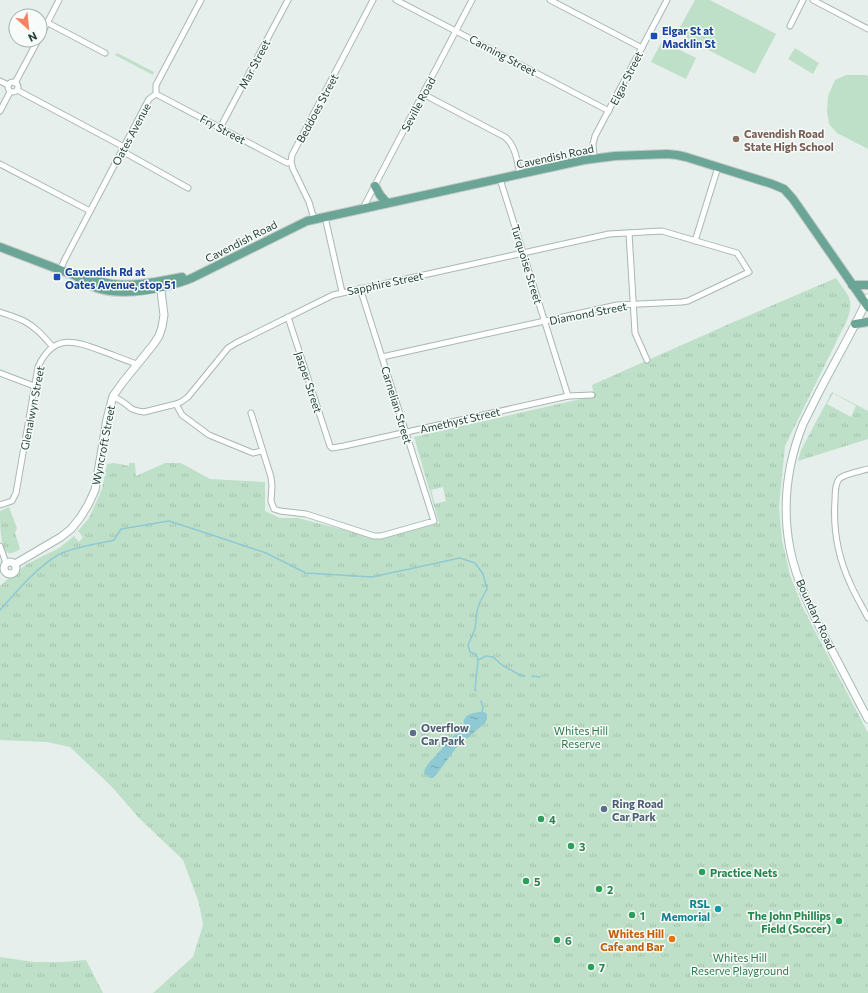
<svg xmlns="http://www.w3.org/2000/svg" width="868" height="993" font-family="Commissioner,sans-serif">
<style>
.grass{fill:#bfe0c8}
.park{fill:url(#park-tufts);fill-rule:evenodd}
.water{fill:url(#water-ripples)}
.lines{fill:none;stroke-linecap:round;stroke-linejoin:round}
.stream{stroke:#8ec9d4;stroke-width:1.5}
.street-casing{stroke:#a8b8b2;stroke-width:7}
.secondary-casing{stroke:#a4bbb3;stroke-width:9}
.primary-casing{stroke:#c2cac8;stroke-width:10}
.street{stroke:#fff;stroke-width:5}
.secondary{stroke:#fff;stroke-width:7}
.primary{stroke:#6aa596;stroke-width:8}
.transit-dot{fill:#1a4fb4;stroke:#f7fbf9;stroke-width:1.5}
.education-dot{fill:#8d6e63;stroke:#f7fbf9;stroke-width:1.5}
.service-dot{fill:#5c6f8a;stroke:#f7fbf9;stroke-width:1.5}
.leisure-dot{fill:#2e9e5b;stroke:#f7fbf9;stroke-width:1.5}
.culture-dot{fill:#0f9aa8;stroke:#f7fbf9;stroke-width:1.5}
.food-dot{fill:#e8710a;stroke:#f7fbf9;stroke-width:1.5}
.labels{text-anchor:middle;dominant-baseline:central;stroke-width:3;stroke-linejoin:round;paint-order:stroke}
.transit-label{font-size:11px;font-weight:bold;fill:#164399;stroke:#f7fbf9;text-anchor:start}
.street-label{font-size:11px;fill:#24423a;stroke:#f7fbf9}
.education-label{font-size:11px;font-weight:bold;fill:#785e54;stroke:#f7fbf9;text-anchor:start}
.service-label{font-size:11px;font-weight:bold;fill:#4e5e75;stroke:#f7fbf9;text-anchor:start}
.park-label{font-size:11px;fill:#2d7a4b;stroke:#f7fbf9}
.leisure-label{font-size:11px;font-weight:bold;fill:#27864d;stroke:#f7fbf9;text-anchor:start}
.culture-label{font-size:11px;font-weight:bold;fill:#0d838f;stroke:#f7fbf9;text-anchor:end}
.food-label{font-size:11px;font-weight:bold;fill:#c56008;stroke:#f7fbf9;text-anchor:end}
</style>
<defs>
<pattern id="park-tufts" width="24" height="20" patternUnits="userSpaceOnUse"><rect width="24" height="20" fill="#bfe0c8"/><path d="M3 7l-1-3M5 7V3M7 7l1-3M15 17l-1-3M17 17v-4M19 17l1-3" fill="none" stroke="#a4c1ad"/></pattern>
<pattern id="water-ripples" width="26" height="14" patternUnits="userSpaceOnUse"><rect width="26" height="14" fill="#8ec9d4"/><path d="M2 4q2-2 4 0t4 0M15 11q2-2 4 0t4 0" fill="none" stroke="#74a5ad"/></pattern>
</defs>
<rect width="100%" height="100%" fill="#e6efeb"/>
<g class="grass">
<path d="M695,0H710L776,34L755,74L689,40L679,29Z"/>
<path d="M662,41L696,58L686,79L651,62Z"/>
<path d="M795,48L819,63L813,74L788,59Z"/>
<path d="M117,53L154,72L153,75L115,55Z"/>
<path d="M846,75H866L868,76V149L837,133L829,124L827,111L828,96L835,80Z"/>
</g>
<g class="park">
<path d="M836,278C848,296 855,298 847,320L785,446L779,507L782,540L790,575L803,608L868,733V993H153L193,957L203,925L199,903L183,860L139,818L112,787L70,747L47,742L0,740V586L13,574L27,564L59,548L74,536L79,542L83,537L78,531L89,518L102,489L107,464L114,463L129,466V463H135L136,476L165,463H181L210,479L265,482V511L280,518H298L379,539L439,523L414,437L594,396L592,385L729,324ZM443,487L446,501L435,504L431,490Z"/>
<path d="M832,392L868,411V439L798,461L801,450ZM833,393L856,406L851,417L827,404Z"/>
<path d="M9,507L17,528L15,533L20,549C17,551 12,554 8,553C0,550 0,519 0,511Z"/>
<path d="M0,957L34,962H63L86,960L103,993H0Z"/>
</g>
<path class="water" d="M479,712H484L487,714V719L485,723L456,748L436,775L433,778H430L425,774L424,772L425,769L428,764L456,733C458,732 461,731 462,729C465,726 463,723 464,720C466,714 474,713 479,712Z"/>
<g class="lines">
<g class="stream">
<path d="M0,610C18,590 35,569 58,555C73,547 98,544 114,540L121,529L169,521L209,534L266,553L306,573L372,577L460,558L475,563L483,574L487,589L480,602L477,611L475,629L468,645L470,652L476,654L478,660L475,690L476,691"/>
<path d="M478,660L486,656L493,657L502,665L522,676H525"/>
<path d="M532,676L540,677"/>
<path d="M481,701L483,708L482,712"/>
</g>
<defs>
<g id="street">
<path d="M396,0L609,111"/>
<path d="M550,0L642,48"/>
<path d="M813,0L868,29"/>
<path d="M48,23L105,53"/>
<path d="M790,26L803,0"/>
<path d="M40,37L59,0"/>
<path d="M0,81L8,85"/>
<circle cx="13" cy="87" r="5"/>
<path d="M15,83L38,40"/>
<path d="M17,90L124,147"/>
<path d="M156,94L287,163L291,162"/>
<path d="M423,94L505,137C516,146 517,162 520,174"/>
<path d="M0,111L10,92"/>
<path d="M220,128L288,0"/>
<path d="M122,151L188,188"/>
<path d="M594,158L593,144L595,136L667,0"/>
<path d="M0,164L90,211"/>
<path d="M500,179L568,396"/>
<path d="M363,208L472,0"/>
<path d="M325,217L342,292"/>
<path d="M314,219L309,202L293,169L291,162L292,155L373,0"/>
<path d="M629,233L635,333L647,360"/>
<path d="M695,241L718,167"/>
<path d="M60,270L65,259L149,99L156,94V85L201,0"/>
<path d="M0,312C8,315 16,317 24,321C36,327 44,337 53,347"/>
<path d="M288,317L330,446L332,448L344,446L568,396L592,395"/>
<path d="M0,373L34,386"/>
<path d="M113,396L123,402L132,409L138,411L144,412L176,404L181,402L188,397L228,348L236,343L333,295L609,234L662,231L737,253L749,272L688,301L682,302L617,305L382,357"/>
<path d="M176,404L182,415L209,435L253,453L262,451"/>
<path d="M251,413L271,477L272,486L271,501L274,509L280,511L306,514L374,536H381L434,521L360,288"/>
<path d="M868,469C861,471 844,474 839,479C835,484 835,493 835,500C833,528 838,557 850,583C855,595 862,606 868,618"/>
<path d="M0,505L12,501L16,493L38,367C53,334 73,340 102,351C113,355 125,360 137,364"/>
<path d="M0,546L6,563"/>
</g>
<g id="secondary">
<path d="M868,298C852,333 832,366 815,400C811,408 807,416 803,424C787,464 782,507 790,549C797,584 814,616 830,647C843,671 855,695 868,719"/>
<circle cx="10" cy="568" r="6"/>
<path d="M15,564L61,537L71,529L80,518L88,505L95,490L107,419L113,396L123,382L153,345L159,336L162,327L164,315L160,283"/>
</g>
<g id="primary">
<path d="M375,186L380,195L387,203"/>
<path d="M0,247L76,276C88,276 99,282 112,284C134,287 160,281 182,277"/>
<path d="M76,276C100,298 138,293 167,286C178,283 187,281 196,276L307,221L584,160L615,156L667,154L677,155L686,157L772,184L784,189L793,199L868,307"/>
<path d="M852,285H868"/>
<path d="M855,324L868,322"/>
</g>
</defs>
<use href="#street" class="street-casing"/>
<use href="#secondary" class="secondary-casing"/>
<use href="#primary" class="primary-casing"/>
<use href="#street" class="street"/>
<use href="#secondary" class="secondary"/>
<use href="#primary" class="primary"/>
</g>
<g class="transit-dot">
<rect x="650" y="32" width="8" height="8" rx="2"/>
<rect x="53" y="273" width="8" height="8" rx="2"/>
</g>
<circle class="education-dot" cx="736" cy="139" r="4"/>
<g class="service-dot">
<circle cx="413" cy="733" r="4"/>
<circle cx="604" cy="809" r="4"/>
</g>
<g class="leisure-dot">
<circle cx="541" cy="819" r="4"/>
<circle cx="571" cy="846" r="4"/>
<circle cx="702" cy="872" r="4"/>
<circle cx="526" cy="881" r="4"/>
<circle cx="599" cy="889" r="4"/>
<circle cx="632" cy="915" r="4"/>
<circle cx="839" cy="921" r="4"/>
<circle cx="557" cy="940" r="4"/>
<circle cx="591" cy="967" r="4"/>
</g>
<circle class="culture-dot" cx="718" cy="909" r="4"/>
<circle class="food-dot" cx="672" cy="939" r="4"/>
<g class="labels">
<g class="transit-label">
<text x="662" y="30">Elgar St at<tspan x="662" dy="13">Macklin St</tspan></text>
<text x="65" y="271">Cavendish Rd at<tspan x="65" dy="13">Oates Avenue, stop 51</tspan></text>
</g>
<g class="street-label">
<text transform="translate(503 55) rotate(28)">Canning Street</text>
<text transform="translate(254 64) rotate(-62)">Mar Street</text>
<text transform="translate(626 78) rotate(-63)">Elgar Street</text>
<text transform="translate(418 104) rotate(-62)">Seville Road</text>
<text transform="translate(317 108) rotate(-62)">Beddoes Street</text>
<text transform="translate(223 129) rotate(28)">Fry Street</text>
<text transform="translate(131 134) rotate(-62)">Oates Avenue</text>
<text transform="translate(555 156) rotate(-12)">Cavendish Road</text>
<text transform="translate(241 241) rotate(-27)">Cavendish Road</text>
<text transform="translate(527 264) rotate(73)">Turquoise Street</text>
<text transform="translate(385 283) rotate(-12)">Sapphire Street</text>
<text transform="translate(588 313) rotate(-11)">Diamond Street</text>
<text transform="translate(309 382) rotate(72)">Jasper Street</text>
<text transform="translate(397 405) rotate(73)">Carnelian Street</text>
<text transform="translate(32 408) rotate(-79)">Glenalwyn Street</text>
<text transform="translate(460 420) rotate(-13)">Amethyst Street</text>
<text transform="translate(103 445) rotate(-79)">Wyncroft Street</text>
<text transform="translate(816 614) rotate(65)">Boundary Road</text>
</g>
<g class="education-label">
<text x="744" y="133">Cavendish Road<tspan x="744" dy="13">State High School</tspan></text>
</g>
<g class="service-label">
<text x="421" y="727">Overflow<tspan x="421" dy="13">Car Park</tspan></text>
<text x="612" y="803">Ring Road<tspan x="612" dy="13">Car Park</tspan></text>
</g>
<g class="park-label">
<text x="581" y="730">Whites Hill<tspan x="581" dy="13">Reserve</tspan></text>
<text x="740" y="957">Whites Hill<tspan x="740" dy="13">Reserve Playground</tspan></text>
</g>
<g class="leisure-label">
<text x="549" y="819">4</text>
<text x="579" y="846">3</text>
<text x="710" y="872">Practice Nets</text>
<text x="534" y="881">5</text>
<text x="607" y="889">2</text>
<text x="640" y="915">1</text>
<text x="831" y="915" text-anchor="end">The John Phillips<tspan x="831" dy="13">Field (Soccer)</tspan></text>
<text x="565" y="940">6</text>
<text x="599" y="967">7</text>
</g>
<g class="culture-label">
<text x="710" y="903">RSL<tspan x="710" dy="13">Memorial</tspan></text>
</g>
<g class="food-label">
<text x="664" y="933">Whites Hill<tspan x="664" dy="13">Cafe and Bar</tspan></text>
</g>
</g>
<g transform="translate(28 28) rotate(153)"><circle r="19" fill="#f7fbf9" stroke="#a3b1ad"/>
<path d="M0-3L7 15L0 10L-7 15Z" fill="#f4845f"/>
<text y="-6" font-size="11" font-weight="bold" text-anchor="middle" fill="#24423a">N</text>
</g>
</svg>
